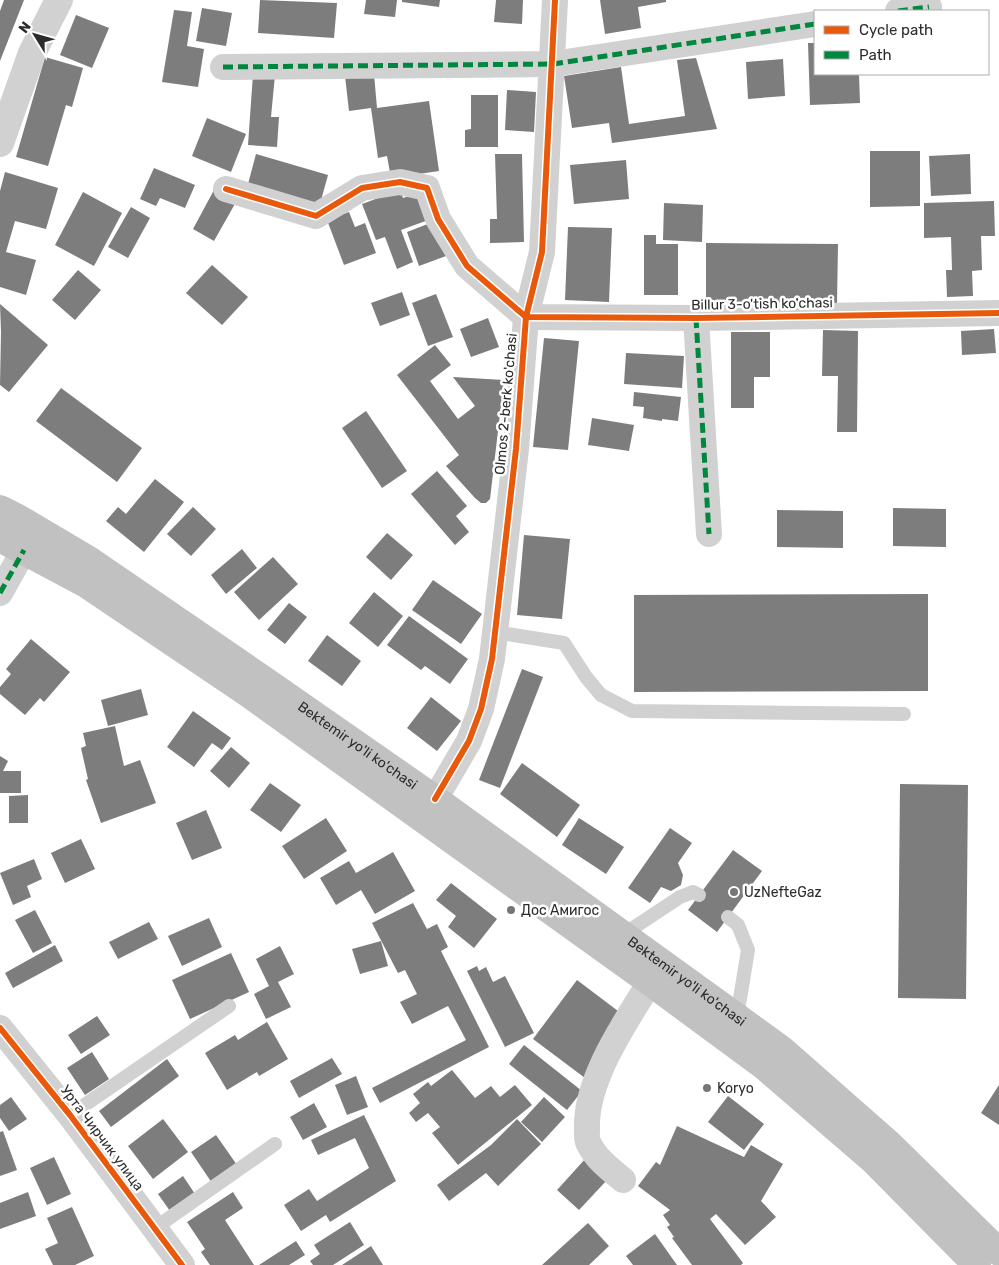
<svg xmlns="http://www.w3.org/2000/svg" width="999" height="1265" font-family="Rubik,sans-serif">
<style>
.building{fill:#7d7d7d}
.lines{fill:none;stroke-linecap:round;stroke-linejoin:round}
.service{stroke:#d1d1d1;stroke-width:14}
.minor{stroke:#d1d1d1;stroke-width:26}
.tertiary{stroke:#d1d1d1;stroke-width:28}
.trunk{stroke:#c1c1c1;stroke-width:28}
.quiet{stroke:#00873e;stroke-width:5;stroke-dasharray:10 5;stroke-linecap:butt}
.cycleway-casing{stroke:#fff;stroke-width:9}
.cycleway{stroke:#e8590c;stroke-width:6}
.poi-dot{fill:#767676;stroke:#fff;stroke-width:2}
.labels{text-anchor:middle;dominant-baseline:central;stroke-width:5;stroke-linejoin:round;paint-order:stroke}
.street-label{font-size:14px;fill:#2c2c2c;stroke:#fff}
.poi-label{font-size:14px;fill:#2c2c2c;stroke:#fff;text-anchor:start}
</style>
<rect width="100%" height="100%" fill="#fff"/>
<g class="building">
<path d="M4,0H24L0,61V11Z"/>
<path d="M260,0L337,3L334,38L258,33Z"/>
<path d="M366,0H397L395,17L364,14Z"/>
<path d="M402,0H440L439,7L402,2Z"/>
<path d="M496,0H523L522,24L494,22Z"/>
<path d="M600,0H666V2L638,7L641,28L605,34Z"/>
<path d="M202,8L232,13L226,46L196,41Z"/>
<path d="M174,10L192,12L187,46L204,49L198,87L162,82Z"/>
<path d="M76,15L109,28L92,68L60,55Z"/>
<path d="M808,43H815V74H859L860,103L810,105Z"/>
<path d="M45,57L83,68L72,107L66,105L48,166L16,157Z"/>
<path d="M696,58L717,129L612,143L609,123L572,128L564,76L621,67L629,124L685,116L677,60Z"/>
<path d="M783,59L785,96L748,99L746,62Z"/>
<path d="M253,74L275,75L271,117H279L277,147L248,145Z"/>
<path d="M374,74L377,108L429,101L439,171L391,178L387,156L378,158L371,108L349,111L345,76Z"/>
<path d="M507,90L536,92L534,132L505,130Z"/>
<path d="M471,95H498V147H465V130L471,129Z"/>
<path d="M207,118L246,134L231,172L192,156Z"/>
<path d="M870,151H920V206L870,207Z"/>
<path d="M256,154L328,175L320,204L248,184Z"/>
<path d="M495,154H522L524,242L490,243V219H497Z"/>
<path d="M970,154L971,194L931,196L929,156Z"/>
<path d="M626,160L629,199L574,204L570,165Z"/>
<path d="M154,168L195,185L185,208L160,198L156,206L140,199Z"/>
<path d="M5,172L58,188L46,229L15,221L6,252L36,260L26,295L0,287V191Z"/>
<path d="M214,190L236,202L214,241L193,229Z"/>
<path d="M400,190L403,198L421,192L431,219L401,230L413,262L397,269L385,237L376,240L362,204Z"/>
<path d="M83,192L122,213L94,266L55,245Z"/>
<path d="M994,201L995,236H981L982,270L972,271L973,296L947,297L946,270H952L951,237L924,238V203Z"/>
<path d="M664,203L703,205L702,242L663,240Z"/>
<path d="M131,207L150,218L128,258L108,247Z"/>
<path d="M349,212L355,227L365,223L376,253L344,265L327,220Z"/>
<path d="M433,222L446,256L419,266L407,232Z"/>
<path d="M568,227L612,228L609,302L565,300Z"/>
<path d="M644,235H656V244H678V295H644Z"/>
<path d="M706,243L838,244L837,304L706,302Z"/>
<path d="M212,265L248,297L222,325L186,293Z"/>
<path d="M78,270L101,290L75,320L52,300Z"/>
<path d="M402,292L410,315L380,326L371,303Z"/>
<path d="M436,294L453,337L428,346L412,303Z"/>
<path d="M0,304L48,345L9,392L0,385L1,332Z"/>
<path d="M488,318L499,347L471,357L460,329Z"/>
<path d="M994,329L996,353L962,355L961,331Z"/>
<path d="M823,330L858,331L857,432H837L838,376H822Z"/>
<path d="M731,332H770V377H754V408H731Z"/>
<path d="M544,338L579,341L568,450L533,447Z"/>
<path d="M435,345L451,365L430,381L458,419L475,406L453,377L504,380L490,499L486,503H481L475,498L446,466L459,455L397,375Z"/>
<path d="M626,353L684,356L682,388L624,384Z"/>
<path d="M61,388L142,448L117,482L36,421Z"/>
<path d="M634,392L681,397L678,421L662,419V421L643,418L644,407L633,406Z"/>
<path d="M366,411L407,471L382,488L342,428Z"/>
<path d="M592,418L634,425L629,451L588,445Z"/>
<path d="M437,471L467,506L456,516L469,532L455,545L411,494Z"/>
<path d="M155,479L184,502L144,552L106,521L118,507L126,514Z"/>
<path d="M193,507L216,529L191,556L167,534Z"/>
<path d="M893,508L946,509V547L893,546Z"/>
<path d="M777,510L843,511V548L777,547Z"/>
<path d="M387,533L413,555L391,580L366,557Z"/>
<path d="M524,535L570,539L562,619L517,615Z"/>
<path d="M242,549L257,568L226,594L211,575Z"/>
<path d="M273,557L298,584L259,620L234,592Z"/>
<path d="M433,580L482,614L461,644L412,610Z"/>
<path d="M374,592L403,616L378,647L349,623Z"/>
<path d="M928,594V691L634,692V595Z"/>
<path d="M289,603L307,617L285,644L267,630Z"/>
<path d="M409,616L468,659L450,684L425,666L421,670L387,645Z"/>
<path d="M327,635L361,661L342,686L308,661Z"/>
<path d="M31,639L70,672L44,702L40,698L25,715L0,694V687L11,674L6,669Z"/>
<path d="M522,669L543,677L500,788L479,780Z"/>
<path d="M141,689L148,715L108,726L101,700Z"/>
<path d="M431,697L461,721L437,751L407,728Z"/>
<path d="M193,711L231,738L222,750L212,743L194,767L167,747Z"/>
<path d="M115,726L124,766L140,760L156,803L101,823L86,780L88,779L81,748L86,746L83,733Z"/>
<path d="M231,747L250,763L229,788L210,771Z"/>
<path d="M0,756L8,761L3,771H21V793H0Z"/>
<path d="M522,763L580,805L557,837L500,794Z"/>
<path d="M270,783L301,805L281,832L250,810Z"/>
<path d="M900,784L968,785L966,999L898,998Z"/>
<path d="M28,795V823H9V796Z"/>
<path d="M206,810L222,848L192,860L176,823Z"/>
<path d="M326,818L347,851L304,879L282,846Z"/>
<path d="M579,818L624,847L606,874L562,845Z"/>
<path d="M670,828L692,843L678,863L683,875L681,885L671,891L661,887L650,903L628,888Z"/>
<path d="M81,839L95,869L65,883L51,853Z"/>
<path d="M733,850L762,871L717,932L688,910Z"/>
<path d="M393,852L415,891L375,914L361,890L336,905L320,878L349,861L356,873Z"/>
<path d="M34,859L42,879L27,886L31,897L13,905L0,873Z"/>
<path d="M451,883L497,919L474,948L448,927L456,916L436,900Z"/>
<path d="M413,903L427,929L437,924L448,947L441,951L489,1047L380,1103L372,1088L466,1040L448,1006L412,1024L400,1002L417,994L405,970L398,973L372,923Z"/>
<path d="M35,910L52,943L33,953L15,920Z"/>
<path d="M209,918L222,947L182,966L168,936Z"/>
<path d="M149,922L158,939L118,959L109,942Z"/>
<path d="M381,941L388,966L360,974L352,949Z"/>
<path d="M55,945L63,961L13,988L5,973Z"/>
<path d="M280,946L294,974L278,982L291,1007L266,1019L254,994L269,986L256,959Z"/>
<path d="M231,953L249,992L190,1019L172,980Z"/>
<path d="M477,966L479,971L486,967L493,982L505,976L534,1033L505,1047L467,971Z"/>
<path d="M577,980L622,1014L589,1081L533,1039Z"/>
<path d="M97,1016L110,1035L81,1054L68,1035Z"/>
<path d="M267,1022L288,1059L259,1076L257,1072L227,1090L205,1053L235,1035L238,1040Z"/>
<path d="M524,1045L582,1091L567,1110L509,1064Z"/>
<path d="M92,1052L109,1079L85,1095L67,1068Z"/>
<path d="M332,1058L342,1074L299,1098L290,1081Z"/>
<path d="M167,1059L179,1076L111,1127L99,1111Z"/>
<path d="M452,1070L475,1098L491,1086L500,1097L515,1085L532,1105L458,1165L432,1133L440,1127L428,1113L416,1122L409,1113L420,1103L413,1094L428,1082L431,1086Z"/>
<path d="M356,1076L368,1107L347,1115L335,1085Z"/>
<path d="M999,1085V1125L981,1113Z"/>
<path d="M728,1096L764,1124L744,1150L708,1122Z"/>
<path d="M11,1097L27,1119L9,1131L0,1118V1105Z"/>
<path d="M544,1097L565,1117L542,1142L521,1122Z"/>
<path d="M314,1103L327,1127L303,1140L290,1117Z"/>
<path d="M364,1115L396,1181L330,1222L326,1215L301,1231L284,1205L309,1189L317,1201L369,1168L355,1138L318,1155L311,1140Z"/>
<path d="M163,1119L188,1152L153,1179L128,1146Z"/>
<path d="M517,1119L541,1144L498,1186L486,1173L449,1201L437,1185L491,1145Z"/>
<path d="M677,1126L744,1157L751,1145L783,1164L761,1201L776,1217L745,1245L716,1214L710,1219L743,1263L741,1265H692L672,1238L674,1237L667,1227L670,1225L663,1215L670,1210L638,1186L656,1162L660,1165Z"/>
<path d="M3,1131L17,1170L0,1176V1132Z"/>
<path d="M216,1135L237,1165L212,1183L191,1152Z"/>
<path d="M54,1157L71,1194L47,1205L30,1168Z"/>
<path d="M586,1158L608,1179L579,1210L557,1190Z"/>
<path d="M183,1176L195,1194L170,1211L158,1194Z"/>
<path d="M28,1192L36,1216L0,1229V1203Z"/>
<path d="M233,1192L243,1208L225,1220L254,1265H210L201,1252L205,1249L187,1222Z"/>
<path d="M72,1207L94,1256L75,1265H53L45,1249L58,1243L47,1218Z"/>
<path d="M350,1222L364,1245L333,1265H313L310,1261L320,1254L314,1245Z"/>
<path d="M588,1223L609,1246L589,1265H542Z"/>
<path d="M655,1234L677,1265H633L626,1256Z"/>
<path d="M296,1241L305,1255L289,1265H259Z"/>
<path d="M371,1246L383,1265H342Z"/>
</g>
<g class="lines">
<g class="service">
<path d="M495,632L564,643L586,677L601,695L632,711L904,714"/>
<path d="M728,917L738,925L748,950L737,1017L735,1020"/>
<path d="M624,934L680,897L693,892L699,895"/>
<path d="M70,1115L229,1006"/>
<path d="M155,1228L275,1144"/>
</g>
<g class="minor">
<path d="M898,11L929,7"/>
<path d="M223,67L553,64L815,24"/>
<path d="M226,189L316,216L362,188L400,182L427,188L438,219L467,266L526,317L696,318L999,313"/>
<path d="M696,318L709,534"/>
<path d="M0,593L24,550"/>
<path d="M435,799L469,741L481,709L492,659L516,449L526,317L542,252L555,0"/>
<path d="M0,1028L70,1115L182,1265"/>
<path d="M623,1180C611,1170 596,1159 589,1144C586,1140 587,1134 587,1129C585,1080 625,1023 650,982"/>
</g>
<path class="tertiary" d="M0,143L32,53L59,0"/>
<g class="trunk">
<path id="s1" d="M0,509L18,518L89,560L264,680L435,799L781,1049L889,1144L999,1252"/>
<path d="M0,538L86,584L249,694L650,982L764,1066L873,1160L977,1265"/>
</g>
<g class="quiet">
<path d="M898,11L929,7"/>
<path d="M223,67L553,64L815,24"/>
<path d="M696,318L709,534"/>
<path d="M0,593L24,550"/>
</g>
<defs>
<g id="cycleway">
<path d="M226,189L316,216L362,188L400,182L427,188L438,219L467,266L526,317L696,318L999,313"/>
<path d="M435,799L469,741L481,709L492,659L516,449L526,317L542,252L555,0"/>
<path d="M0,1028L70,1115L182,1265"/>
</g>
</defs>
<use href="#cycleway" class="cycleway-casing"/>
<use href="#cycleway" class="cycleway"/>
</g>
<g class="poi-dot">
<circle cx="734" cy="892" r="5"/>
<circle cx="511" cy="910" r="5"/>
<circle cx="707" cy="1088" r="5"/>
</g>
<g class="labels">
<g class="street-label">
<text transform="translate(762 304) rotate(-1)">Billur 3-o'tish ko'chasi</text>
<text transform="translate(506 404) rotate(-85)">Olmos 2-berk ko'chasi</text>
<text stroke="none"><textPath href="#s1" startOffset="429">Bektemir yo'li ko'chasi</textPath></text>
<text stroke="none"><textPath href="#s1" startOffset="834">Bektemir yo'li ko'chasi</textPath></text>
<text transform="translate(102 1138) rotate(53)">Урта Чирчик улица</text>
</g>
<g class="poi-label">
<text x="744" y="892">UzNefteGaz</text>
<text x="521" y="910">Дос Амигос</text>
<text x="717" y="1088">Koryo</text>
</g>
</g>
<rect x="814" y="10" width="175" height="65" fill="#ffffff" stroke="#ababab"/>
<rect x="824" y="26" width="25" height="8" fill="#e8590c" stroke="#ababab"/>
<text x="859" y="35" font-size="15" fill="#2c2c2c">Cycle path</text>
<rect x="824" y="51" width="25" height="8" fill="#00873e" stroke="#ababab"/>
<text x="859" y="60" font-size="15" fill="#2c2c2c">Path</text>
<g transform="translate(35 35) rotate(307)" stroke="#ffffff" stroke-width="4" paint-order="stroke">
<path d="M0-4L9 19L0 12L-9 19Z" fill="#2c2c2c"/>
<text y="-8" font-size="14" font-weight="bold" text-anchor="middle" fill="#2c2c2c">N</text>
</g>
</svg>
